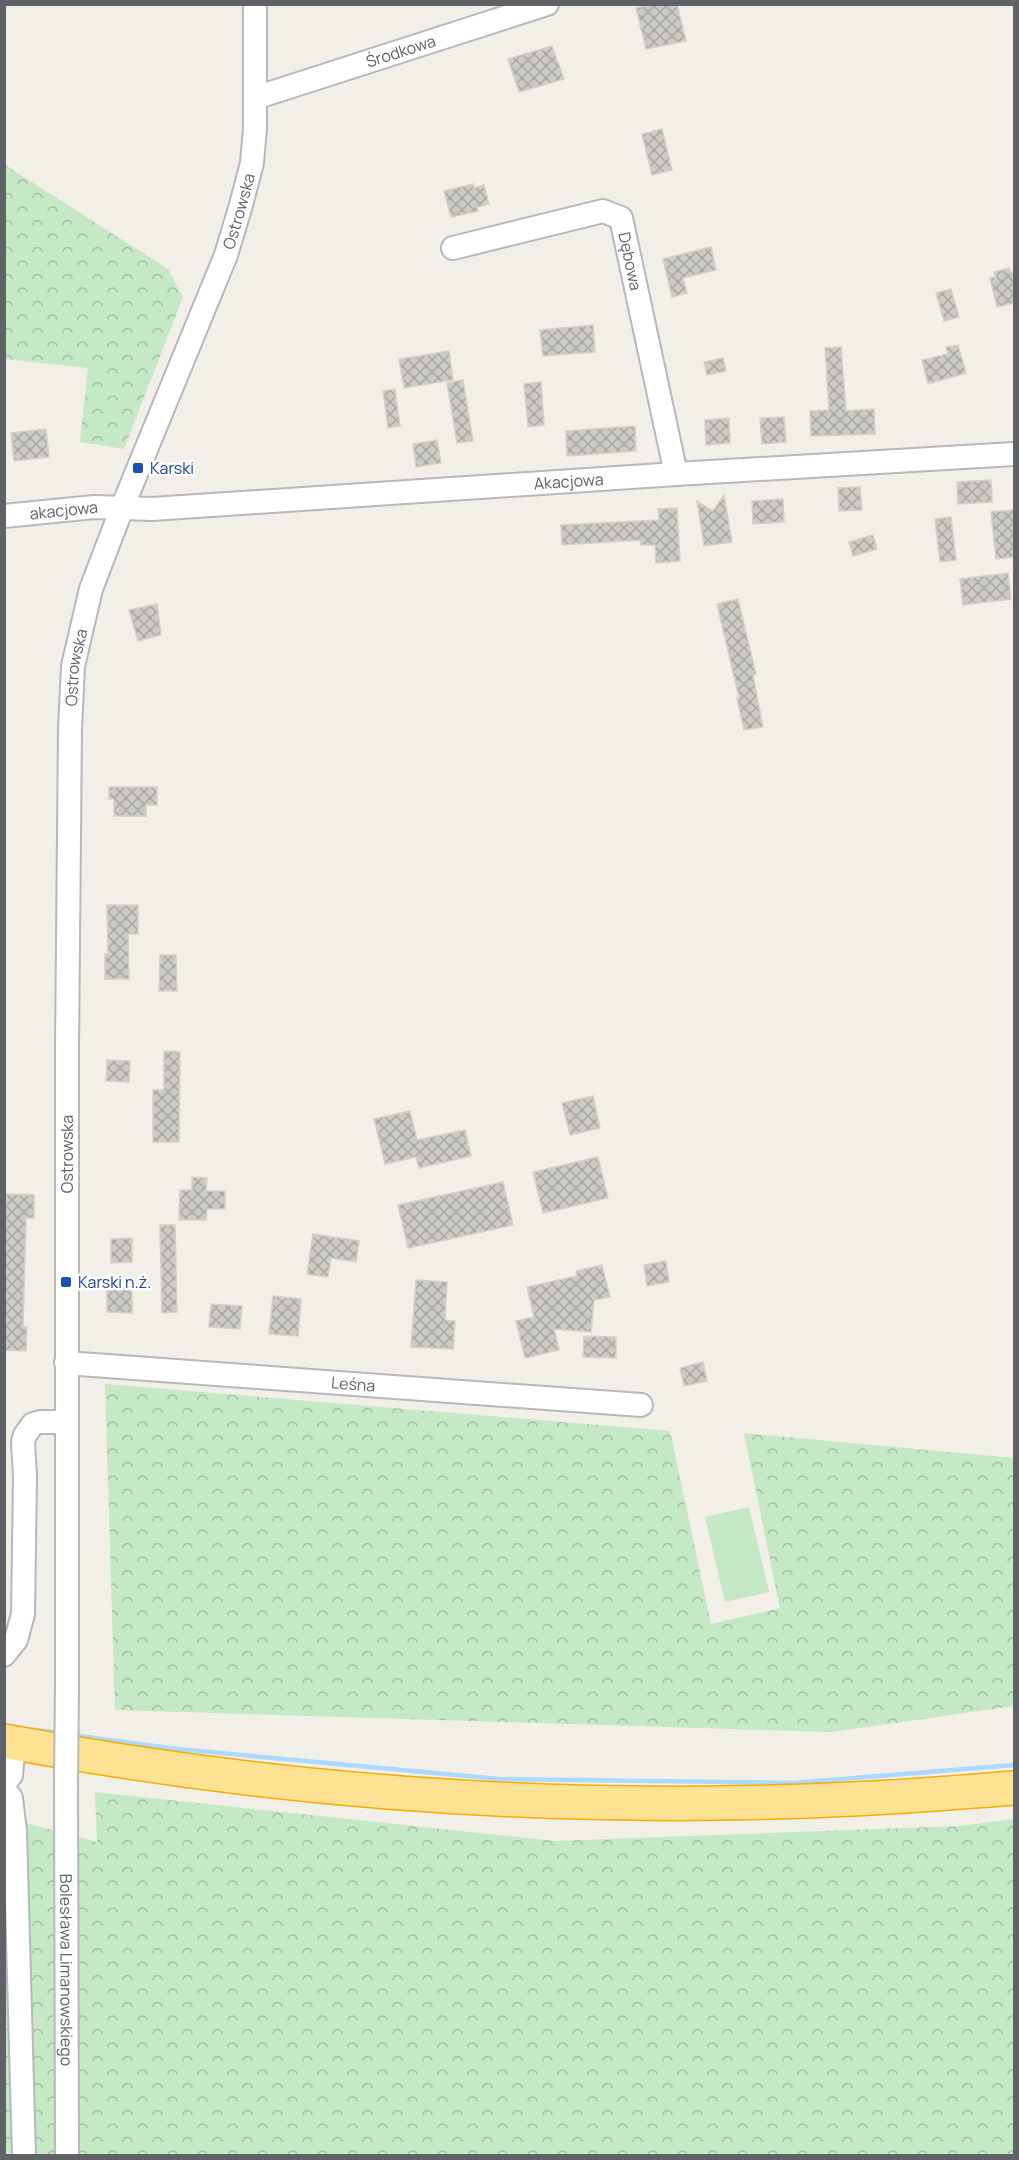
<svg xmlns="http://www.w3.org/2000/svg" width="1019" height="2160" font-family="Manrope,sans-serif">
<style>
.forest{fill:url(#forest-crowns)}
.pitch{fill:#c5e8c5}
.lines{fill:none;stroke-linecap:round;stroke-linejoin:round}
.stream{stroke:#aadaff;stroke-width:4.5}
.building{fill:url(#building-cross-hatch);stroke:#d6d1c6;stroke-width:1.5}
.minor-casing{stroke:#b5b8bc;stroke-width:26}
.highway-casing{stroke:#f9ab00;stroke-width:36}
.minor{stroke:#fff;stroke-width:22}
.highway{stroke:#fde293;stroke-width:33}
.minor-bridge-casing{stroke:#b5b8bc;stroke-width:26;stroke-linecap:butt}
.minor-bridge{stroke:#fff;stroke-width:22}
.transit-dot{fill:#1a4fb4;stroke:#fff;stroke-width:2}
.labels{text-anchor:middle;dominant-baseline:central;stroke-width:5;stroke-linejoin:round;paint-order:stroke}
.street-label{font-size:16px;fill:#5f6368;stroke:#fff}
.transit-label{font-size:16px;fill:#164399;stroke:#fff;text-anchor:start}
</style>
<defs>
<pattern id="forest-crowns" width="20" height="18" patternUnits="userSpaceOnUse" patternTransform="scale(1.5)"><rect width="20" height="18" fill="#c5e8c5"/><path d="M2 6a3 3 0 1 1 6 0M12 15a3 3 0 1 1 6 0" fill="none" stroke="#a3c0a4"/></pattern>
<pattern id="building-cross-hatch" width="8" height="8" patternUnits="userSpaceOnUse" patternTransform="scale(1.5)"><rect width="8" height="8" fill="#cccac5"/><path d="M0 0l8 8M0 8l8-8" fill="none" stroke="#a9a8a4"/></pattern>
</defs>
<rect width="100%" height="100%" fill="#f1efe8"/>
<g class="forest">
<path d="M5,165L168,269L183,297L124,449L80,442L88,368L5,359Z"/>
<path d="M105,1384L670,1431L711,1624L780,1608L744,1433L1014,1458V1706L831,1732L115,1710Z"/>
<path d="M95,1792L555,1841L959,1826L1014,1819V2155H5L4,1817L97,1842Z"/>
</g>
<path class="pitch" d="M749,1507L769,1592L725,1602L705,1517Z"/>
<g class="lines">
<g class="stream">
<path d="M28,1729L61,1733"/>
<path d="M72,1735L177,1749L499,1779L793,1783L1014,1765"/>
</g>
</g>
<g class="building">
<path d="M654,4H677L686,41L646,49L636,8Z"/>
<path d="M552,46L564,79L519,92L508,59Z"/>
<path d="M662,129L672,170L652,175L642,134Z"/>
<path d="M473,184L474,188L484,185L489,204L477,207L478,211L451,217L444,191Z"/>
<path d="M711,247L716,270L683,278L687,293L672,297L663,259Z"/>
<path d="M1009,268L1011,273L1014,272V303L997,307L990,278L996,277L994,272Z"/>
<path d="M951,289L959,317L944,321L936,293Z"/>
<path d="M593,325L595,352L543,356L540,330Z"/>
<path d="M958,345L966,373L928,384L922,360L948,354L946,347Z"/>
<path d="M841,347L846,411L874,409L875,434L811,436L810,411L829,410L825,348Z"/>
<path d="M449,351L453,380L404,388L399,359Z"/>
<path d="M723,358L726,371L707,375L704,362Z"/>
<path d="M463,380L473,441L457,443L447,383Z"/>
<path d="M541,382L544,425L528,427L524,384Z"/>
<path d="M395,389L400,426L388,428L383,391Z"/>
<path d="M784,417L786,442L762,444L760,418Z"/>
<path d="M729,418L730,443L706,445L705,420Z"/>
<path d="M635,426L636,451L567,456L566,431Z"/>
<path d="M46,429L49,457L14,461L11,433Z"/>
<path d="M437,440L441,463L416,467L413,444Z"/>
<path d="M991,480L992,502L958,504L957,482Z"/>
<path d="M860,487L862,510L839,511L838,488Z"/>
<path d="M724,495L732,542L704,546L697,501L713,511Z"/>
<path d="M783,499L784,522L753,524L752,501Z"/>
<path d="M677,508L680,561L656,563L655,545H641L640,540L562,545L561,525L659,520L658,509Z"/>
<path d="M1014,510V557L996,559L991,512Z"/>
<path d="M951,517L956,560L940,562L935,519Z"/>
<path d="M873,535L877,549L853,556L849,542Z"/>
<path d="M1008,573L1011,599L963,605L960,579Z"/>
<path d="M738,599L756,674L753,675L763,727L744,730L737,698H739L717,604Z"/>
<path d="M157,604L161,635L138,641L129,610Z"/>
<path d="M109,787H157V805H146V816H114V799H109Z"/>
<path d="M107,905H138V934H128L129,979H105V954H108Z"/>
<path d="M160,955H176L177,991H159Z"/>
<path d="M164,1051L180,1052L179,1142H153V1090H164Z"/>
<path d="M107,1060L130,1061L129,1082L106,1081Z"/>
<path d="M593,1096L600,1128L570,1135L562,1103Z"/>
<path d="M410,1111L417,1140L465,1130L471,1156L419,1168L416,1157L385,1164L374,1119Z"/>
<path d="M598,1157L608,1198L543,1213L533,1172Z"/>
<path d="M192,1177L207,1178L206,1191H225V1209H207L206,1220H179L180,1190H192Z"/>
<path d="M503,1182L513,1225L408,1248L398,1205Z"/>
<path d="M6,1194L34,1195V1218H26L23,1327H27L26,1351L4,1350Z"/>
<path d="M160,1225H175L177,1312L162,1313Z"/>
<path d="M313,1234L359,1241L356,1262L331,1258L328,1277L307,1274Z"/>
<path d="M132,1238V1262L111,1263V1239Z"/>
<path d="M666,1261L669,1282L647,1286L644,1265Z"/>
<path d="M602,1265L610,1297L594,1300L591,1332L554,1329L559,1350L525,1358L516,1321L534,1317L527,1287L577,1276L576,1271Z"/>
<path d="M416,1280L447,1282L445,1320L455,1321L453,1349L411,1347Z"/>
<path d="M107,1288H132V1313L107,1312Z"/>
<path d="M273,1296L301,1299L298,1336L269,1334Z"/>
<path d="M211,1304L242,1306L240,1329L209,1327Z"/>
<path d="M584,1336L616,1337V1358L583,1357Z"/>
<path d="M703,1362L707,1381L684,1386L680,1368Z"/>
</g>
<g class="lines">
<defs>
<g id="minor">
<path id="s1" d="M255,98L547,4"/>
<path id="s2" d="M453,248L603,211L621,218L676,474"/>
<path id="s3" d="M4,516L94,507L152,509L676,474L1014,454"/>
<path id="s4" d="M66,1363L641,1405"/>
<path d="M4,1655L16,1640L23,1614L25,1477L23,1442L25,1435L33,1424L40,1422H67"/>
<path id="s5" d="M67,1687V1048L70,729L73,666L91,589L122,508L226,255L241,205L252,163L255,128V4"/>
<path d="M4,1784L11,1775L14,1743"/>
<path id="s6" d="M66,1784L67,2156"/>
<path d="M4,1789L11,1798L15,1831L24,2156"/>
</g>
<path id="highway" d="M4,1741C283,1793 569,1813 852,1799C906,1797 960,1792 1014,1788"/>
</defs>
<use href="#minor" class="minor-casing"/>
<use href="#highway" class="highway-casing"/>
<use href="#minor" class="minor"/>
<use href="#highway" class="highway"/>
<defs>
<path id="minor-bridge" d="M66,1784L67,1687"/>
</defs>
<use href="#minor-bridge" class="minor-bridge-casing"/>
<use href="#minor-bridge" class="minor-bridge"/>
</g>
<g class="transit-dot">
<rect x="132" y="462" width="12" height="12" rx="3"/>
<rect x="60" y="1276" width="12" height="12" rx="3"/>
</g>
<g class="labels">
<g class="street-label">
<text stroke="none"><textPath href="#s1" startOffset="153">Środkowa</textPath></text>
<text stroke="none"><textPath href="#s5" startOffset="1506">Ostrowska</textPath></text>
<text stroke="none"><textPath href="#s2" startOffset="218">Dębowa</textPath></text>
<text stroke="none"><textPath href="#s3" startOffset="566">Akacjowa</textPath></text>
<text stroke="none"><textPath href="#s3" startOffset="60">akacjowa</textPath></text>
<text stroke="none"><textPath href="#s5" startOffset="1020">Ostrowska</textPath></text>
<text transform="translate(67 1154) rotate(-90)">Ostrowska</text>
<text stroke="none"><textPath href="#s4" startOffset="288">Leśna</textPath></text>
<text stroke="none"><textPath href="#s6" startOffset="186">Bolesława Limanowskiego</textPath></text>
</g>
<g class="transit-label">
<text x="150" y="468">Karski</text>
<text x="78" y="1282">Karski n.ż.</text>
</g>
</g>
<rect width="1019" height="2160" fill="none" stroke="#5f6368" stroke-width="12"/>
</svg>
